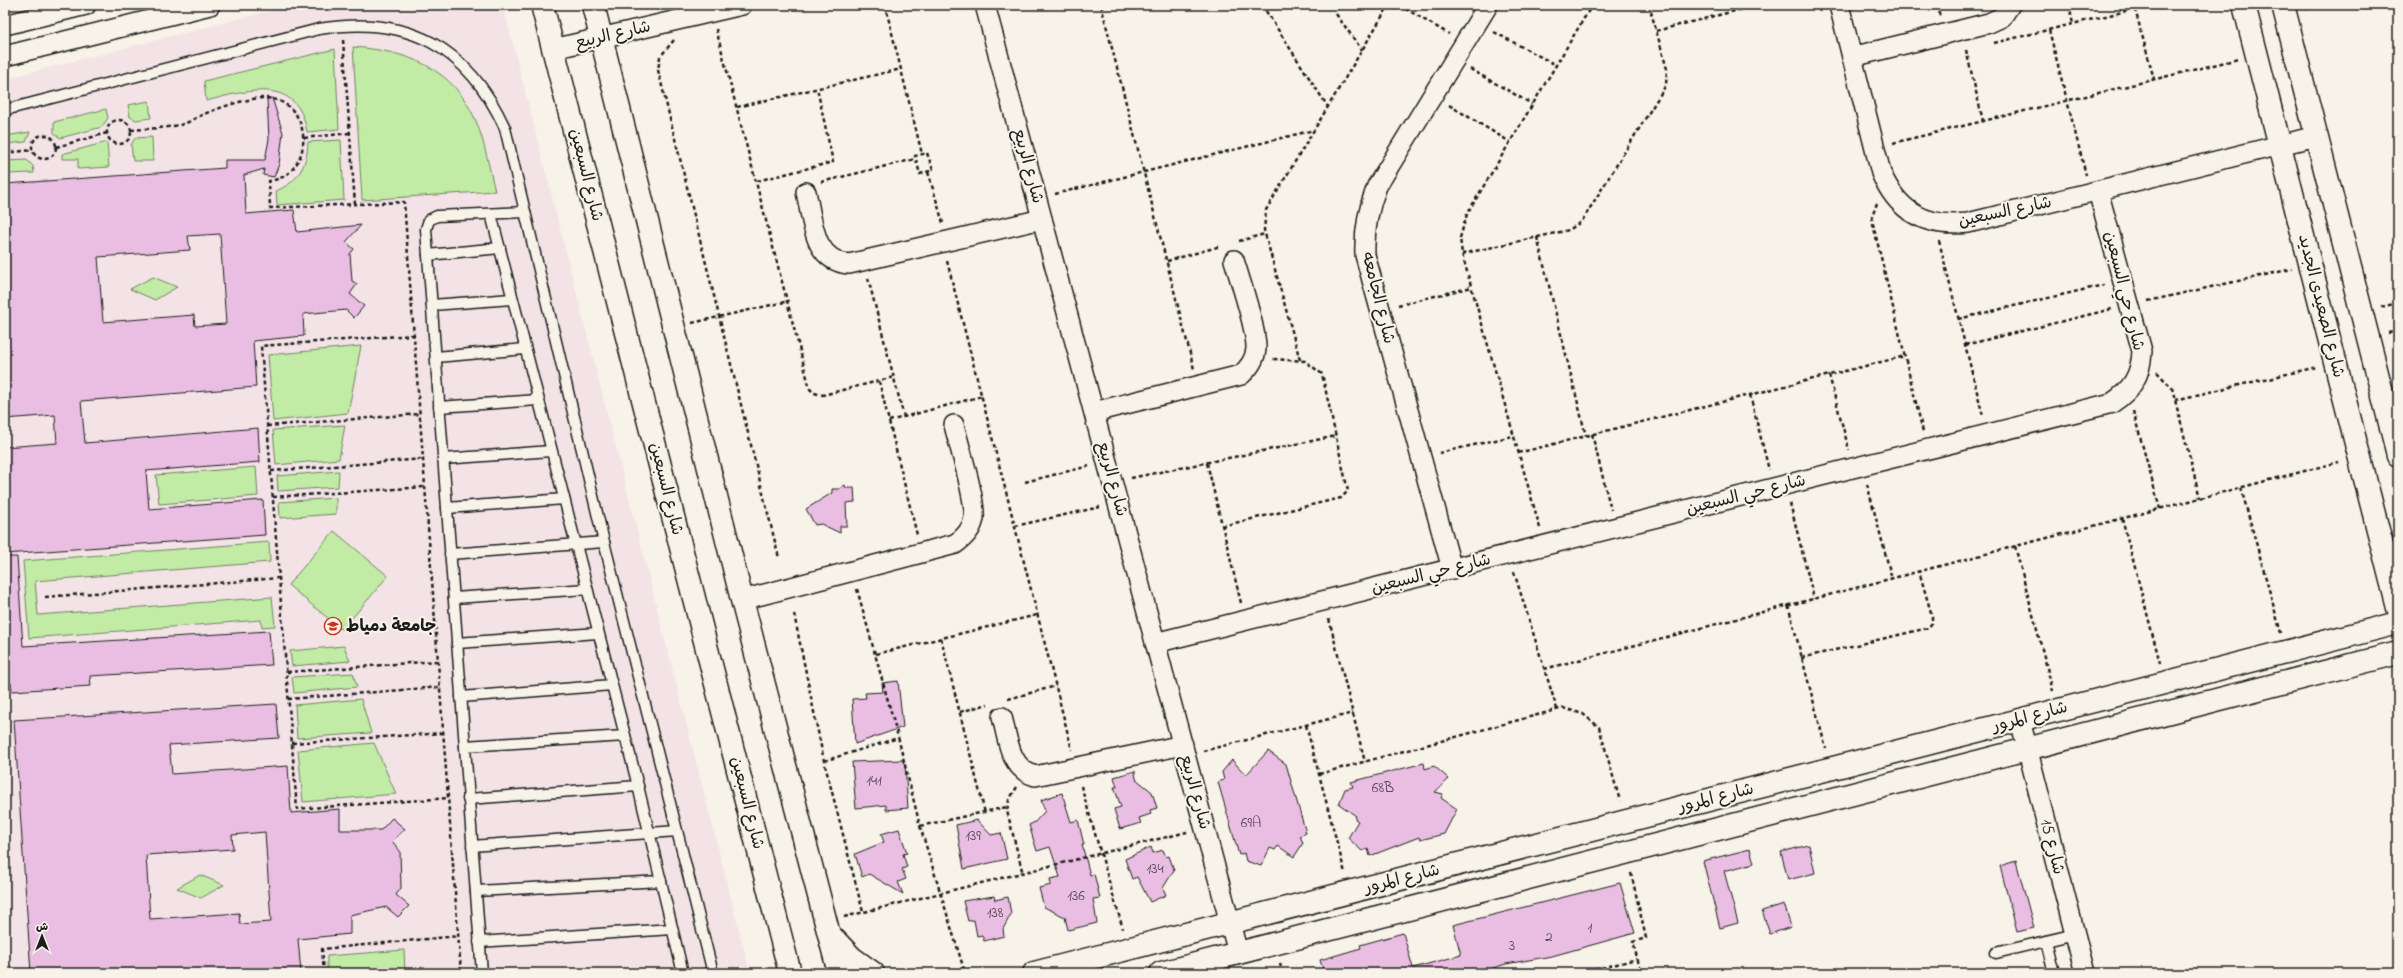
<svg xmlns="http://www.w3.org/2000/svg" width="2403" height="978" font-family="'Indie Flower','Playpen Sans Arabic',sans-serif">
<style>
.built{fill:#f3e3e6}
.green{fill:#c2eba6;stroke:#6f8461}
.building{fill:#eabee3;stroke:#1c1c1c;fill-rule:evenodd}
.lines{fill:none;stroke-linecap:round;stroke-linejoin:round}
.lane-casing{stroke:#1c1c1c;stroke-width:13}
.street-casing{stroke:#1c1c1c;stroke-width:22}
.secondary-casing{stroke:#1c1c1c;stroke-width:25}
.path{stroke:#1c1c1c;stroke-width:2.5;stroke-dasharray:4 3;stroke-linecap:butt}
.lane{stroke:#f7f3e8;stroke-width:10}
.street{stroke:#f7f3e8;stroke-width:19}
.secondary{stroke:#f7f3e8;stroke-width:22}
.labels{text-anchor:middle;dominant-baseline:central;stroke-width:4;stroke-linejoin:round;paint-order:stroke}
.number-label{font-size:15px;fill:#50444e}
.street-label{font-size:17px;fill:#1c1c1c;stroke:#f7f3e8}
.poi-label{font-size:17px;font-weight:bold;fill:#1c1c1c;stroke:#f7f3e8;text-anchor:start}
</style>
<rect width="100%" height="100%" fill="#f7f3e8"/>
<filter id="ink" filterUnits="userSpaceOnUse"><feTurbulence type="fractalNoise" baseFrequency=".025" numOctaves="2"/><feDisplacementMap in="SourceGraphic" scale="8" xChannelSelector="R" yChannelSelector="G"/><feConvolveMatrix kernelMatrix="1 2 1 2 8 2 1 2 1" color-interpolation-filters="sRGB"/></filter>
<g filter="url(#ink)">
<path class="built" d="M292,5H503L750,973H5V79Z"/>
<g class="green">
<path d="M353,47C407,51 453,67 476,121C485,143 489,168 495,191L362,200Z"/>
<path d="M335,49L339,129L307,132C298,74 245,91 206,101L204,81Z"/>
<path d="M149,101L151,118L136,120L130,117L128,105Z"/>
<path d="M106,109L108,118L102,127L60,138L54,133V122Z"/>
<path d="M30,132L26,142L5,144V136Z"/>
<path d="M152,137L153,161H133L131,145L135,138Z"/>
<path d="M341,140L344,200L277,205L276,191C298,182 307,166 308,142Z"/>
<path d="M107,142L109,167L78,169V159H62V154Z"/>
<path d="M27,160L33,166L34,173L5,174V161Z"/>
<path d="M153,277L177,287L155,300L130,289Z"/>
<path d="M361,346L348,413L273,421L268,355Z"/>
<path d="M345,425L339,459L276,465L273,430Z"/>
<path d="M256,467L258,496L159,504L156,475Z"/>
<path d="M339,471L338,487L278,491L277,476Z"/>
<path d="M336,498V514L280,518L279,502Z"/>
<path d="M334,531L388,576L342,630L288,585Z"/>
<path d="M269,542L270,562L35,581L38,615L272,597L275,626L262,627L261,620L29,638L23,561Z"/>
<path d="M344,646L350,661L292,666L290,651Z"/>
<path d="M353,673L357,687L294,693L292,677Z"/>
<path d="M361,699L371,733L297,738L295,705Z"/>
<path d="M374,743L396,794L303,802L298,750Z"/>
<path d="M200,875L224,885L201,898L177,888Z"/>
<path d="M404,950L405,973H339L327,970V956Z"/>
</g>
<g class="building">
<path d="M272,98L283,133L279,164L274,177L263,175L264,169L244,175L246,214L294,210L297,232L361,225L346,242L354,249L350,254L352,281L357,284L350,294L364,306L354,318L346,310L303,314L304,336L253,341L256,387L81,401L85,443L258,428L260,462L146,471L149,509L263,500L265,535L5,554V447L57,443L55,415L5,419V184L225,168V160H265L269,139L267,99ZM220,234L226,324L195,326L194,315L103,322L98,257L190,250L188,236Z"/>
<path d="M845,485L846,488H854L855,502L846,503L847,526H840V533L821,524L815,525L806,509L832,493V489H839Z"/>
<path d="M5,557H17L23,646L269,631L272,665L90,676L91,686L12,691L11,683H5Z"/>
<path d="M898,681L903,727L855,744L852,699L866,698L865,693L883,692L882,683Z"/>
<path d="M276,704L279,738L169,745L172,774L288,766L291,813L340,809V830H381L392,818L405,829L392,841L400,851L401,888L396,895L409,906L398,917L386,907L350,915V934L298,939L301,973H31L14,720ZM265,832L271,922L240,924L239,913L150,919L146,855L233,849L232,835Z"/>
<path d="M1268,751L1286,764L1306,833L1300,836L1303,843L1294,857L1278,846L1275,850L1270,848L1261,866L1246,861L1244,853L1239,855L1218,782L1224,780L1222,772L1232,760L1246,775Z"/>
<path d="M902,760L905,765L908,808L886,810V805L856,808L852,762Z"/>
<path d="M1424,763L1425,769L1434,766L1449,779L1435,792L1443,794L1441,798L1457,809L1444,834L1420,840L1419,837L1370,856L1368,849L1362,851L1348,838L1358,821L1355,819L1356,816L1339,804L1345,789L1353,787L1351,782Z"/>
<path d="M1135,771L1136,779L1152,792L1157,808L1150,810L1151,814L1139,818L1141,823L1120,829L1114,809L1121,807L1114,787H1117L1114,777Z"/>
<path d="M1062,793L1071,822L1078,820L1084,845H1082L1090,875L1094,874L1100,898L1093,899L1097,923L1068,930L1065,917L1044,907L1039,888L1051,885L1050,879L1060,877L1050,847L1037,851L1029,825L1035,822L1045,811L1041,800Z"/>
<path d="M977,820L991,835L1001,833L1007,859L964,869L956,825Z"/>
<path d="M899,829L907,853L903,854L907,867L902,869L906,879L898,882L903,894L869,874L862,877L855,854L884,842L881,834Z"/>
<path d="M1809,845L1815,873L1788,880L1781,852Z"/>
<path d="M1151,847L1153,853L1163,850L1166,857L1169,856L1174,870L1163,888L1166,895L1150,902L1137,877L1132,879L1125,859Z"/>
<path d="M1750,849L1754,863L1724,871L1738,923L1720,928L1703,861Z"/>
<path d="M2016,861L2034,928L2017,932L2000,866Z"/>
<path d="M1620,883L1635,933L1552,956L1506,964L1476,973H1324L1320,960L1361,948L1360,945L1403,933L1413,968L1461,955L1453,925Z"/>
<path d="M994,896L995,900L1008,897L1011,914L1003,929L1004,936L984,941L982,935L977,936L974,920L968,921L963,901Z"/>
<path d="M1784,904L1791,927L1770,934L1762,911Z"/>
</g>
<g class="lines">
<defs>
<g id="lane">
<path d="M5,110L319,29C408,14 468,47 505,128L604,542L713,973"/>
<path d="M491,214L638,786L683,973"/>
<path d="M428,255L500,248"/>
<path d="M432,305L512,299"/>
<path d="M436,357L525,349"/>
<path d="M439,407L538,400"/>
<path d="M443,459L551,451"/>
<path d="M447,508L564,499"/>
<path d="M450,554L604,542"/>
<path d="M454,598L587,589"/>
<path d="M457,643L598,633"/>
<path d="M461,697L612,685"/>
<path d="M465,746L625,736"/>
<path d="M468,799L638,786"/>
<path d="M472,846L677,831"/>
<path d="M476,891L661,881"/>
<path d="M2046,941L2054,973"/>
<path d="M479,942L672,929"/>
<path d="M1996,953L2075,934"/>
<path d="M482,973L426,229L429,220L437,216L525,212"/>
</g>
<g id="street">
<path d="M985,5L1238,953"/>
<path d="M1839,5L1881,173C1898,212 1926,228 1968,223L2316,136"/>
<path d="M5,25L86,5"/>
<path d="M553,49L742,5"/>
<path d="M5,56L210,5"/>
<path d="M1852,57L1989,23L2002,17L2010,5"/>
<path d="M806,192C813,221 813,261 849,264L1042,219"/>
<path d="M1094,412L1241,375C1249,368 1255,360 1256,349C1257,330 1240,280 1234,260"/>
<path d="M1452,569L1365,255C1364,230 1368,209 1377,186L1488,5"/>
<path d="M742,600L955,544C964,538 972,530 974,518C976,500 959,445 954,425"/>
<path d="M1155,643L2112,403C2132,390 2141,375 2142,351L2098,191"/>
<path d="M1002,717C1008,739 1009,768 1035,776L1183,745"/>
<path d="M2020,720L2085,973"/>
</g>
<g id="secondary">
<path d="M542,5L790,973"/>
<path d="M593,5L742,600L839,973"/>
<path d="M2244,5L2398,608"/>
<path d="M2283,5L2398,455"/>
<path d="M831,936L852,958L873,973"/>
<path d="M1034,973L2398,623"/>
<path d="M1161,973L2398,653"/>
</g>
</defs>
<use href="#lane" class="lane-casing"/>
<use href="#street" class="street-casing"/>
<use href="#secondary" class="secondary-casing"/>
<g class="path">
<path d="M885,5L922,154"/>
<path d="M1101,5L1194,369"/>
<path d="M1262,5L1328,107"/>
<path d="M1399,5L1449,34"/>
<path d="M1937,5L1940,17"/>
<path d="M2069,5L2073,24"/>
<path d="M2379,5L2388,8L2398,6"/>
<path d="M2135,9L2154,79"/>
<path d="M2305,9L2320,5"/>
<path d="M1336,14L1362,50"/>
<path d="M716,29L810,389L814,393L823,395L894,377"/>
<path d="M2049,30L2086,175"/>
<path d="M1656,31L1758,5"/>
<path d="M1494,32L1556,65"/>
<path d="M343,40L355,204"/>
<path d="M674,40L660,57L658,70L779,558"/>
<path d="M1994,43L2151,5"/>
<path d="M1966,50L1983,121"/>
<path d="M1470,69L1532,104"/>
<path d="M1449,105L1510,142"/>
<path d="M737,107L901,69"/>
<circle cx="119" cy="132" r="12"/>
<path d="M131,130C147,129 164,128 180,125C188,123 195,118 202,115C218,108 250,97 267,98C316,103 314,176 269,181L270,208L404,202L461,973"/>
<circle cx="44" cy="147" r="12"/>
<path d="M304,138L350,133"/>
<path d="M1893,143L2238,59"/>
<path d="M56,147L107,133"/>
<path d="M5,153L32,150"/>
<path d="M927,153L933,170L920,174L915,156Z"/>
<path d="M928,172L943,223"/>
<path d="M757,181L833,162L817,88"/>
<path d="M821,182L915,159"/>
<path d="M1055,194L1314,130"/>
<path d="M1877,203L1872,217L1873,224L1923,432"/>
<path d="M1537,237L1586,436"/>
<path d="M1239,241L1265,234"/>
<path d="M1939,241L1983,416"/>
<path d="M1462,254L1569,230L1582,221L1666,85L1667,69L1649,5"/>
<path d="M947,261L1072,750"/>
<path d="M1167,261L1221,246"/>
<path d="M868,278L904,417"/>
<path d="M2148,301L2292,269"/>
<path d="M1398,305L1472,287"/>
<path d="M2381,307L2398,303"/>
<path d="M1958,319L2104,285"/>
<path d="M692,323L789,301"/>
<path d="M2388,333L2398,331"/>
<path d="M414,335L261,346L297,809L448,798"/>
<path d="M1965,345L2112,309"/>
<path d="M1300,360L1264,230L1266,210L1389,5"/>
<path d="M2157,372L2172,388L2200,498"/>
<path d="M1829,375L1849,450"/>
<path d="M879,381L917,535"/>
<path d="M1750,395L1769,470"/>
<path d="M2175,400L2317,367"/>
<path d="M2133,411L2160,509"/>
<path d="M889,421L982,396"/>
<path d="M267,426L419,414"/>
<path d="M1592,434L1611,510"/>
<path d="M1439,453L1513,436"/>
<path d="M1518,453L1905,356"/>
<path d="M1207,463L1241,603"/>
<path d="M271,471L423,459"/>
<path d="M1131,478L1336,436"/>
<path d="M1025,482L1089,466"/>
<path d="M1867,484L1892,579"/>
<path d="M2241,488L2281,633"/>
<path d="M273,497L425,487"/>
<path d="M1790,503L1814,599"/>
<path d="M2122,518L2160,663"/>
<path d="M1015,526L1100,507"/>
<path d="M1222,526L1341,498L1348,491L1322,374L1305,361L1273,359"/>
<path d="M1540,528L1462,254L1460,238L1467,214L1592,5"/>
<path d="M2015,546L2053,691"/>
<path d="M1514,572L1557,709"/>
<path d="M857,589L898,737L920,826L965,973"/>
<path d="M45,597L279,578"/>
<path d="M1788,605L1826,749"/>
<path d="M794,614L824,761L863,912"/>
<path d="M1329,619L1365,762"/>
<path d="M941,638L985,813"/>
<path d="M876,654L1037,615"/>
<path d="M1801,658L1928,628L1932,623V616L1919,571"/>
<path d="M1544,669L2339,462"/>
<path d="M287,672L438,661"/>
<path d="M288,699L440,687"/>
<path d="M1008,699L1056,686"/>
<path d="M960,712L988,704"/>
<path d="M1306,725L1345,873"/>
<path d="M292,743L443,733"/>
<path d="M1203,751L1353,713"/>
<path d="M824,761L898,738"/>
<path d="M1319,774L1563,708L1583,714L1599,727L1620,801"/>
<path d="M1081,786L1123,929"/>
<path d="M1017,787L1009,800L1007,811L1023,874"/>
<path d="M920,826L1007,807"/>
<path d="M1631,873L1646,938L1633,942L1641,973"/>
<path d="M844,917L1187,832"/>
<path d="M1280,963L1282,973"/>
<path d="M324,973L322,949L458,936"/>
<path d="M1581,973L1637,959"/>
</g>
<use href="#lane" class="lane"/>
<use href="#street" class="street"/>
<use href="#secondary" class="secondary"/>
</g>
</g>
<defs>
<symbol id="university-ring" viewBox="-11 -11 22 22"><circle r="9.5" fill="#f7f3e8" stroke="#c8321e" stroke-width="1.5"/><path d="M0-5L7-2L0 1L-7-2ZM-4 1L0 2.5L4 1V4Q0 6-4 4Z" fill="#c8321e"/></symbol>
</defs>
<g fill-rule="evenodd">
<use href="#university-ring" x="323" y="616" width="20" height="20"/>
</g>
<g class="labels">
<g class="number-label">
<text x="874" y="781">141</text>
<text x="1383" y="788">68B</text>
<text x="1251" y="823">69A</text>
<text x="973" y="836">139</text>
<text x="1155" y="869">134</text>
<text x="1076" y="896">136</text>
<text x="995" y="913">138</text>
<text x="1590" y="928">1</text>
<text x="1549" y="937">2</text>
<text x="1512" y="946">3</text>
</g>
<g class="street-label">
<text transform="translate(613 35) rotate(-13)">شارع الربيع</text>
<text transform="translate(1028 166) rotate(75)">شارع الربيع</text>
<text transform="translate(586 175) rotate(76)">شارع السبعين</text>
<text transform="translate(2005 212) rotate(-12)">شارع السبعين</text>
<text transform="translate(2124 291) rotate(76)">شارع حي السبعين</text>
<text transform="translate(1378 298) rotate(76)">شارع الجامعه</text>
<text transform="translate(2321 306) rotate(76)">شارع الصعيدى الجديد</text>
<text transform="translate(1112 479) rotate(75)">شارع الربيع</text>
<text transform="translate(666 489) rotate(76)">شارع السبعين</text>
<text transform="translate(1746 495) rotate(-14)">شارع حي السبعين</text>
<text transform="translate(1431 574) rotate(-14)">شارع حي السبعين</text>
<text transform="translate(2030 717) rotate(-15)">شارع المرور</text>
<text transform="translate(1195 792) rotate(75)">شارع الربيع</text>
<text transform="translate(1716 798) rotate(-14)">شارع المرور</text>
<text transform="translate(747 803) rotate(76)">شارع السبعين</text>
<text transform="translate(2052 847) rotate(76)">شارع 15</text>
<text transform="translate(1402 879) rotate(-14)">شارع المرور</text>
</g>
<g class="poi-label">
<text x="346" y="626">جامعة دمياط</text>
</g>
</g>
<rect width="2403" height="978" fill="none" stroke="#f7f3e8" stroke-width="20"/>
<rect x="10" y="10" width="2383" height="958" fill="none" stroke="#1c1c1c" stroke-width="1.5" filter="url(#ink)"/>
<g transform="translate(42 936)" stroke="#f7f3e8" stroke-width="3" paint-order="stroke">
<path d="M0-3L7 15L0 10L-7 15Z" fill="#1c1c1c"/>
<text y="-6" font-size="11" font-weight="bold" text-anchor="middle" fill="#1c1c1c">ش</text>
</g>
</svg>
